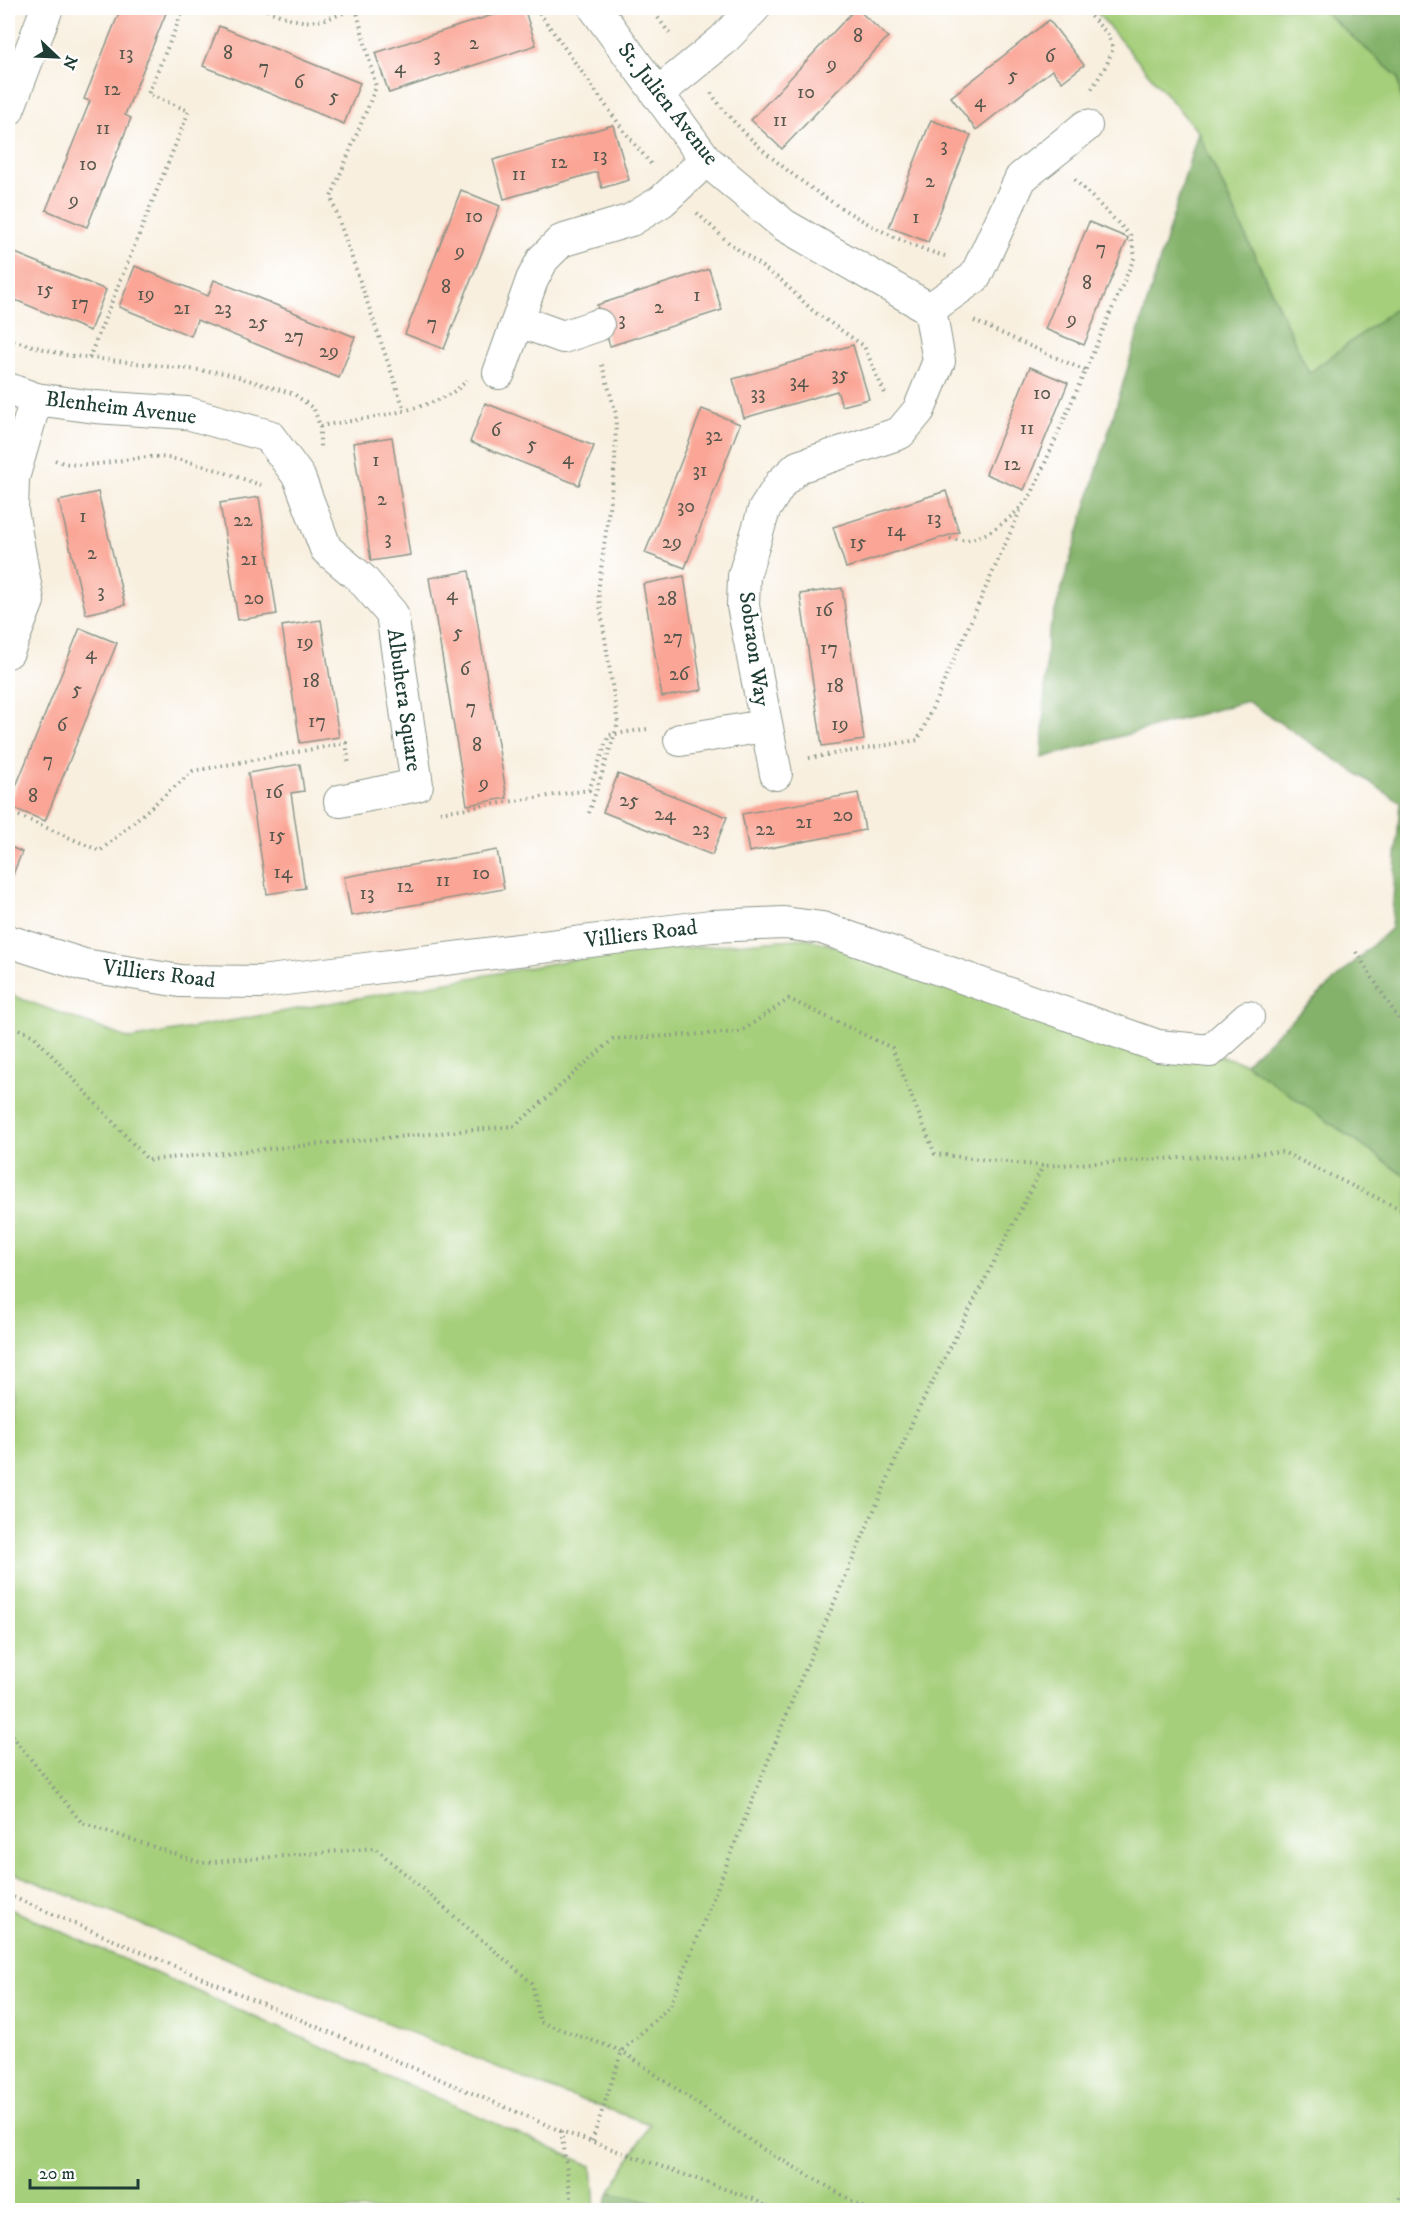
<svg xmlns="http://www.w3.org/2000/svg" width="1415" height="2218" font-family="'IM FELL DW Pica',serif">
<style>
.green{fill:#a5cf7a;stroke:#628657;stroke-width:1.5}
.forest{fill:#84b26a;stroke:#52784f;stroke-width:1.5}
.building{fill:#faa595}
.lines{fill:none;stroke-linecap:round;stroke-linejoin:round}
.street-casing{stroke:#8c968a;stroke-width:34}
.path{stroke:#8c968a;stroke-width:4;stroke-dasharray:1.5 4.5;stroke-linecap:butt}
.street{stroke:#fff;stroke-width:32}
.labels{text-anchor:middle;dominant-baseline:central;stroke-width:5;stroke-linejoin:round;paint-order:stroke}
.number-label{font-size:20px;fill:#56574c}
.street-label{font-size:22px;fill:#1f3d34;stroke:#fff}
</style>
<rect width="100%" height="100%" fill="#fff"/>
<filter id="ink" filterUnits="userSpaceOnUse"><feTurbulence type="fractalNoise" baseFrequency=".0167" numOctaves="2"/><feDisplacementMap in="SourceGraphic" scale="12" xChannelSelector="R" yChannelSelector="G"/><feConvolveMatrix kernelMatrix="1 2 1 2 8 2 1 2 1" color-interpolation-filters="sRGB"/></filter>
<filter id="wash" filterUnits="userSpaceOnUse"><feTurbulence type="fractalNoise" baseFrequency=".008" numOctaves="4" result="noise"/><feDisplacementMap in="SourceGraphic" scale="24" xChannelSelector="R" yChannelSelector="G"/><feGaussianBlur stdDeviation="1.35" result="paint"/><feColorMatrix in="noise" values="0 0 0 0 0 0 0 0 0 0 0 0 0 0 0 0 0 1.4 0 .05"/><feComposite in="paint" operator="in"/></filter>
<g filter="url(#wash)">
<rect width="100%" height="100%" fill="#f8efdf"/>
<g class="green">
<path d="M1093,8H1320L1398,77L1408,142L1407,300L1309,373L1198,132Z"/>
<path d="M806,938L1245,1063L1407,1177V2210H691L610,2192L650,2124L567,2095L8,1871V994L130,1039L598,955Z"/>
<path d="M8,1908L592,2166L595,2210H8Z"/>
</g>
<g class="forest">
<path d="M1320,8H1407V142L1398,77Z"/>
<path d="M1198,132L1309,373L1407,300V1177L1245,1063L1391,928L1400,802L1247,701L1042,758L1047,638Z"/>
<path d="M610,2192L691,2210H604Z"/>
</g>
<g id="blocks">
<g class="building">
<path d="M121,8H168L125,115L131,118L87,227L46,210L90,101L84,99Z"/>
<path d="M514,8H524L536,45L389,93L375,53Z"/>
<path d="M856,8L888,37L782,149L751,120Z"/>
<path d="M1049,20L1084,65L1062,82L1052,70L976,130L951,97Z"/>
<path d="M219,26L360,83L344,124L203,66Z"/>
<path d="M931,120L971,135L928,242L889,227Z"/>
<path d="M613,125L629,180L602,188L597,172L504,199L493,160Z"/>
<path d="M461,190L500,206L444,349L405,334Z"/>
<path d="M1089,222L1128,238L1084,345L1045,329Z"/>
<path d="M8,250L106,290L90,331L8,297Z"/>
<path d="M135,266L208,296L214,280L355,337L339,378L197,320L191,336L119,307Z"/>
<path d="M709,269L722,310L610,346L597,305Z"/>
<path d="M853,345L869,399L842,406L837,391L744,418L733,379Z"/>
<path d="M1030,367L1068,383L1024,490L986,474Z"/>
<path d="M485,403L594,446L579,485L470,442Z"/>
<path d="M702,409L740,424L685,568L645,553Z"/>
<path d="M392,437L410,555L371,561L353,443Z"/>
<path d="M946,491L959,532L846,568L833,527Z"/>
<path d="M98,492L125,605L86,614L59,501Z"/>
<path d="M259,497L277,614L238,620L220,503Z"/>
<path d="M469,571L507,798L467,805L429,578Z"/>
<path d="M684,576L702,690L662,697L643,584Z"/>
<path d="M842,588L864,740L822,746L800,594Z"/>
<path d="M321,620L339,737L300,743L282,626Z"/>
<path d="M80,628L117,643L45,821L8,806Z"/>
<path d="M300,764L304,791L291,793L305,888L267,894L248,773Z"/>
<path d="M618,774L727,817L712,855L603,812Z"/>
<path d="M858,793L865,830L749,852L742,814Z"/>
<path d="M8,846L22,852L8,887Z"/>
<path d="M497,850L504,889L351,916L344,877Z"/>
</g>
</g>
</g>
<g filter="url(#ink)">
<use href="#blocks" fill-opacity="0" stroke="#8c968a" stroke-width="1.5"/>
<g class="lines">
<defs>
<g id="street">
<path d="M595,8L706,160L784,225L930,309"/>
<path d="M657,94L722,41L754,8"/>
<path d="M8,110L47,8"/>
<path d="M519,321L563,337L598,325"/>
<path d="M499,373L532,280L543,259L561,241L631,220L662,201L706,160"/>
<path d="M8,389L36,399L95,407L187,413L269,436L299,477L326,549L362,579L392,614L417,785L340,801"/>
<path d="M8,652L28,601L12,511L13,478L36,399"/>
<path d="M680,740L764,726"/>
<path d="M776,774L743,606L744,576L764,510L781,483L798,467L900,433L919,410L939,361L930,309L975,277L1021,178L1086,126"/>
<path d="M8,941L84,965L180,981L261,982L711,926L784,923L822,928L1158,1046L1210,1051L1248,1017"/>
</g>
</defs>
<use href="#street" class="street-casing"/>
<g class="path">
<path d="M261,8C308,26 310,26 357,8"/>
<path d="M356,8L376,87L331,197L404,409"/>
<path d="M536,8L624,131L651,164"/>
<path d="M651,8L672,37"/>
<path d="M1082,8L1107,33L1113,48L1107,64L1090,92"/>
<path d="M711,93C755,158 869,236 945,256"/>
<path d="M697,213L729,243L782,281L813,311L864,346L886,396"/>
<path d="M974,321L1086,371"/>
<path d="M8,339L65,355L225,373L294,394L314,409L320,426V447"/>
<path d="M89,358L189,111L148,94L184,8"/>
<path d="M320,426C359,419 442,411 467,380"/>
<path d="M55,460C88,473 122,456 157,457C192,459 227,474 261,485"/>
<path d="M950,538C977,549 1018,515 1032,493L1135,256L1130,235L1073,178"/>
<path d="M809,758L918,740L1020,511"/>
<path d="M8,811L100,851L193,771L346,743L349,765"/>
<path d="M440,812L589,790L609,735L647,729"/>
<path d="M589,813L618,724L598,592L615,463L616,414L601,361"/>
<path d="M1356,952L1408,1034"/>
<path d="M8,1024L34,1036L148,1160L515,1126L613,1039L740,1032L789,999L892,1048L935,1154L1043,1166L1283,1152L1408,1213"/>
<path d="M8,1731L82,1823L202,1863L375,1848L532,1983L540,2022L622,2051L761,2148L868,2210"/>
<path d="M8,1895L561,2131L753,2199L773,2210"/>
<path d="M561,2131L573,2210"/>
<path d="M592,2141L622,2051L670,2006L800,1681L915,1416L1043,1166"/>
<path d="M1395,2210L1408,2177"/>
</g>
<use href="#street" class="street"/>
</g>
</g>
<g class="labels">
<g class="number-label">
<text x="858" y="36">8</text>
<text x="474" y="43">2</text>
<text x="126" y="53">13</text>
<text x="228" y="53">8</text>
<text x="437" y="55">3</text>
<text x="1050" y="56">6</text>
<text x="832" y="64">9</text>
<text x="264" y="67">7</text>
<text x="400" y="67">4</text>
<text x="1013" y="75">5</text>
<text x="299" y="82">6</text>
<text x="112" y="89">12</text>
<text x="806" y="92">10</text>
<text x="334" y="96">5</text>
<text x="980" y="101">4</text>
<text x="780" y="120">11</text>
<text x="103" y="128">11</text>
<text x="944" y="145">3</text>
<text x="600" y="155">13</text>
<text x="559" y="162">12</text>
<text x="88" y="164">10</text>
<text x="519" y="174">11</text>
<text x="930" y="181">2</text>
<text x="74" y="200">9</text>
<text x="474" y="216">10</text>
<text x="916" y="217">1</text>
<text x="1101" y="248">7</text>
<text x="460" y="251">9</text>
<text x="1087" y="283">8</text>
<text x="446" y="287">8</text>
<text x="45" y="289">15</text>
<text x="146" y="294">19</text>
<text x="697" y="295">1</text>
<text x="80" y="303">17</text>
<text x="659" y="307">2</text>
<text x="182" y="308">21</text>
<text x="223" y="308">23</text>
<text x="622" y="319">3</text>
<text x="1072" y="319">9</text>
<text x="258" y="322">25</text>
<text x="432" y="323">7</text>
<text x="294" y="336">27</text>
<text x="329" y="351">29</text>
<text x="840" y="374">35</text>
<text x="799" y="381">34</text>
<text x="758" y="393">33</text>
<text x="1042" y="393">10</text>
<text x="1027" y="428">11</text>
<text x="496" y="430">6</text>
<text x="714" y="435">32</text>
<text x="532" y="444">5</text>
<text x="568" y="458">4</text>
<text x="376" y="460">1</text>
<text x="1012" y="464">12</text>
<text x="700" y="470">31</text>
<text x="382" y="499">2</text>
<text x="686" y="506">30</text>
<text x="83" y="516">1</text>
<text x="934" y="518">13</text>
<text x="243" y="520">22</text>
<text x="896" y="530">14</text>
<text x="388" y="538">3</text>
<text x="672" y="542">29</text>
<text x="858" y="542">15</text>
<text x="92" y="553">2</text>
<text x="249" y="559">21</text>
<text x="101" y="591">3</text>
<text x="452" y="594">4</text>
<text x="254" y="598">20</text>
<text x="667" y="599">28</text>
<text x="824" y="610">16</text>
<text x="458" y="632">5</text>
<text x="673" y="637">27</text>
<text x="305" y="642">19</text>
<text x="829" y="648">17</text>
<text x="91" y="653">4</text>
<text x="465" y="669">6</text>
<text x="679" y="674">26</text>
<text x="311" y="681">18</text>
<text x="835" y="686">18</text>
<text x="77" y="689">5</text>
<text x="471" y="707">7</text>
<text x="317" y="721">17</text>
<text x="840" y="724">19</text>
<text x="62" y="725">6</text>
<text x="477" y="745">8</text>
<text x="48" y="760">7</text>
<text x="484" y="783">9</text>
<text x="274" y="792">16</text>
<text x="33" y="796">8</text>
<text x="629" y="800">25</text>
<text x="665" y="814">24</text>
<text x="843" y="815">20</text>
<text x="804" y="822">21</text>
<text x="701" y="829">23</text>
<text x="765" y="829">22</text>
<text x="277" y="835">15</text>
<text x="283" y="872">14</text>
<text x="481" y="873">10</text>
<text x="443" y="880">11</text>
<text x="405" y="886">12</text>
<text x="367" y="893">13</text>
</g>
<g class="street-label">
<text transform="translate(668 104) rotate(52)">St. Julien Avenue</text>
<text transform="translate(121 408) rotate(7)">Blenheim Avenue</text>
<text transform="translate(754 649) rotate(82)">Sobraon Way</text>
<text transform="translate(404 700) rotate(82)">Albuhera Square</text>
<text transform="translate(641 934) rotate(-7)">Villiers Road</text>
<text transform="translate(159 974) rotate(7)">Villiers Road</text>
</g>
</g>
<rect width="1415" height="2218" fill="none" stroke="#fff" stroke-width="30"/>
<g transform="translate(57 57) rotate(113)" stroke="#ffffff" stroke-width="4.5" paint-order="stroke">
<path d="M0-4.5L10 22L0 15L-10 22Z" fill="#1f3d34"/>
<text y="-9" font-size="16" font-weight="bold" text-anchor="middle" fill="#1f3d34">N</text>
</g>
<path d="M30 2179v9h108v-9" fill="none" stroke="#1f3d34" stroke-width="3"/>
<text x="39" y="2179" font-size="18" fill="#1f3d34" stroke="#ffffff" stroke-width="4.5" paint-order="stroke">20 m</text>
</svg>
